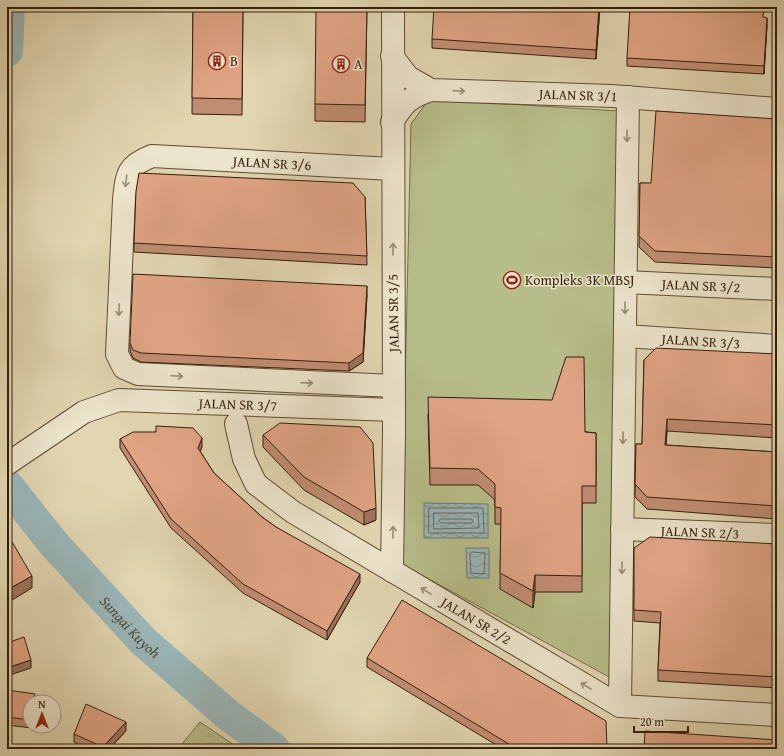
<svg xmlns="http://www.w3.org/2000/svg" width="784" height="756" font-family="'Gentium Book Plus',serif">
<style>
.grass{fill:url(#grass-tufts);stroke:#766e4a}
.pitch{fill:#b7bd89;stroke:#766e4a}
.water{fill:url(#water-waves);stroke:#717972}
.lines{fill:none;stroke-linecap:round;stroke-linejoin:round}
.shore{stroke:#676a61;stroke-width:1}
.river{stroke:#9ab6b8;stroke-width:32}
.minor-casing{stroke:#5f4c34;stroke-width:24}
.minor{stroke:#ece4cc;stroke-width:22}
.wall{fill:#c18d72;stroke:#341e0a}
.shaded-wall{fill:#9d735d;stroke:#341e0a}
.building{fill:#e0a485;stroke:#341e0a}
.oneway{stroke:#998b75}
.labels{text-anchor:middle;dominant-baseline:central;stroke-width:3;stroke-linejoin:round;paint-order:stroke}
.poi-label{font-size:14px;fill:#341e0a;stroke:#ece4cc;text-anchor:start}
.street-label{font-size:14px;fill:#341e0a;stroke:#ece4cc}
.water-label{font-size:15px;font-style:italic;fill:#534c3e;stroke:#ece4cc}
</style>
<defs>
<pattern id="grass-tufts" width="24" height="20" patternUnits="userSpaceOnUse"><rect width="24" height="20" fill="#b7bd89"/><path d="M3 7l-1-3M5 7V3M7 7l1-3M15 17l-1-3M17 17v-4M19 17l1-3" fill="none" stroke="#9ea275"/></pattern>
<pattern id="water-waves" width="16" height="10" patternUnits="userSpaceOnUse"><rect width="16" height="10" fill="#9ab6b8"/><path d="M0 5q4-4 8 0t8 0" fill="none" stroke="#7e9394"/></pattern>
</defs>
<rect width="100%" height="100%" fill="#e1d6b1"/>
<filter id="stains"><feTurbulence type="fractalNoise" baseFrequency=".005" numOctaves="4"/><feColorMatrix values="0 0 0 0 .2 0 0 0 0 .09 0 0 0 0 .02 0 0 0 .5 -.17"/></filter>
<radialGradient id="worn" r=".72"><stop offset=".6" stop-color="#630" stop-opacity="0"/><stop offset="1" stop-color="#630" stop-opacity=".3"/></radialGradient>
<path class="grass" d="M200,722L240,749H178Z"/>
<path class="pitch" d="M429,99L619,111L611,678L401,564L411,124Z"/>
<g class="water">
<path d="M424,503L488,504V538H424Z"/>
<path d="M466,548H489V578H467Z"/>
</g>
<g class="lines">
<g class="shore">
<path d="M429,508H483L484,533H429Z"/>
<path d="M434,513H478L479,528L434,529Z"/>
<path d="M441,519H472L473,521L472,523H441L439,521Z"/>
<path d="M472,552L485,553L484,574L471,573L470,554Z"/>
</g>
<g class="river">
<path d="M7,51L9,7"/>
<path id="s1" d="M7,485L54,544L143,641L228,715L274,749"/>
</g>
<defs>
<g id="minor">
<path id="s2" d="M392,56L408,77L431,90L612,96L777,109"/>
<path d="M392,122C404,103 409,97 431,90"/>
<path d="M392,169L152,156C127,166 127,173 124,199L117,354L124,368L138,374L394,386"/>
<path id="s3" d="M625,282L777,289"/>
<path id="s4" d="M625,336L777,346"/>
<path id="s5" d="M236,424L244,459L256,484L293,512L620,706L777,715"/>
<path id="s6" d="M7,464L84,412L119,400L394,410"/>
<path id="s7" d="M622,529L777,535"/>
<path d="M392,571L394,432L393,7"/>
<path d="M620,706L628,97"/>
</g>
</defs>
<use href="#minor" class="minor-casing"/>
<use href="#minor" class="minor"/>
</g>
<g class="wall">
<path d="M193,7H243L242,115L192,114Z"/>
<path d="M367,7L365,122L315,121V104Z"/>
<path d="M600,7L596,59L432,48V39Z"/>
<path d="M764,17L767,26L764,74L627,66V58Z"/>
<path d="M640,183L777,189V268L655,262L639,247Z"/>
<path d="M365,197L367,265L134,252V243Z"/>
<path d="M367,295L363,362L349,371L141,362L133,358L130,351V343Z"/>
<path d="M777,354V438L667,431L666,445L777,452V519L647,509L635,497L636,444H642L644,360Z"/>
<path d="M428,414L596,433V503H582V592H535L533,608L500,589L501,524H495V500L478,485H430Z"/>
<path d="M156,432L202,447L200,451L214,473L262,517L276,527L360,582L327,640L243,593L171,528L120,448V439Z"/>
<path d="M263,435L376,520L364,525L304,490L263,447Z"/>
<path d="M777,544V688L658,681V670L660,623L634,621V548Z"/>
<path d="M367,658L607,749H503L367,667Z"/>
<path d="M7,690L35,702H30V726H32V728L7,725Z"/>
<path d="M126,731L109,749H88L74,742V734Z"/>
</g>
<g class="shaded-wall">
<path d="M599,7H600L596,59V50Z"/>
<path d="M767,18V26L764,74V66Z"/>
<path d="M777,170V181L776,200V189Z"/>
<path d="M367,286V295L363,362L349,371V363Z"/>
<path d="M667,419V431L665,458V445Z"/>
<path d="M202,438V447L198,457V448Z"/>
<path d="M376,508V520L364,525V512Z"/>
<path d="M360,574V582L327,640V631Z"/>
<path d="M535,575V592L533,608V591Z"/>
<path d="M32,576V588L7,603V590Z"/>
<path d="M31,660V668L7,676V668Z"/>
<path d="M126,722V731L109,749H103V747Z"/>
</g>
<g class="building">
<path d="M193,7H243L242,99L192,98Z"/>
<path d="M316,7H367L365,105L315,104Z"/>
<path d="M434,7H599L596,50L432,39Z"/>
<path d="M630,7H764L763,17L767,18L764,66L627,58Z"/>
<path d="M656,111L777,119V170L776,189H777V257L655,251L639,236L640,183H651Z"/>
<path d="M139,173L353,183L365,197L367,256L134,243L136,191Z"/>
<path d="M133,274L367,286L363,353L349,363L141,353L133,350L130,343Z"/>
<path d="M656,348L777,354V425L667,419L665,445L777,452V506L647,497L635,484L636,444H642L644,360Z"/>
<path d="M566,357H584L585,432L596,433V486H582V576L535,575L533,591L500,573L501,508L495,507V484L478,469L430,468L428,397L552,400Z"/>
<path d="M280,423L360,427L373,443L376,508L364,512L304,477L263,435Z"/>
<path d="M156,426L193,428L202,438L198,448L214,473L262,517L276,527L360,574L327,631L243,584L171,519L120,439L133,432H156Z"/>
<path d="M650,537L777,544V677L658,670L661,612L634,610V548Z"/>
<path d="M11,540L32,576L7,590V542Z"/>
<path d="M402,600L606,721L607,749H517L367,658Z"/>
<path d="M7,635L10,642L24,637L31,660L7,668Z"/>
<path d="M7,690L35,694L34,702H30V720L7,717Z"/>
<path d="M86,704L126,722L103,747L74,734Z"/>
<path d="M645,731L777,740V749H644Z"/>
</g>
<defs><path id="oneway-shaft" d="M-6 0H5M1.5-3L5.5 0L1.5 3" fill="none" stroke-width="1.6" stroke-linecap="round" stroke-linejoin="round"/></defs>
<g class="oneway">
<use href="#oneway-shaft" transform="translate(459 91) rotate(2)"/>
<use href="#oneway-shaft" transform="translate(627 136) rotate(91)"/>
<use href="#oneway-shaft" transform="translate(126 181) rotate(97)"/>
<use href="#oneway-shaft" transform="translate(393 249) rotate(-90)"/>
<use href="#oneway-shaft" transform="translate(625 308) rotate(91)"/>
<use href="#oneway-shaft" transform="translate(119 310) rotate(92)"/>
<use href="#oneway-shaft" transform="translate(177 376) rotate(3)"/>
<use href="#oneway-shaft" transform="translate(307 383) rotate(2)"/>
<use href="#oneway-shaft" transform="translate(623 438) rotate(91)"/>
<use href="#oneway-shaft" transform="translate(393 532) rotate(-89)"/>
<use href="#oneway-shaft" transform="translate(622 568) rotate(91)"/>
<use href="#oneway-shaft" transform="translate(426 591) rotate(-149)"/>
<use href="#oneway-shaft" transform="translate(586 686) rotate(-149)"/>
</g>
<defs>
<symbol id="building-ring" viewBox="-11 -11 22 22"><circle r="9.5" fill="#ece4cc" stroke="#8f2418" stroke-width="1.5"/><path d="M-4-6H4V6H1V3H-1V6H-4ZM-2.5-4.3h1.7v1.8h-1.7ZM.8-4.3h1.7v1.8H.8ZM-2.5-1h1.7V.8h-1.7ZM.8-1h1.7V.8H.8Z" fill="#8f2418"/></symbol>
<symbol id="stadium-ring" viewBox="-11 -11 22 22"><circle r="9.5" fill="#ece4cc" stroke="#8f2418" stroke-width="1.5"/><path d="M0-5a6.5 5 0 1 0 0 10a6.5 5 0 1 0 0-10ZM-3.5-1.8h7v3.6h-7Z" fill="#8f2418"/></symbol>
</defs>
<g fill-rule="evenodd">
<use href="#building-ring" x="207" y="51" width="20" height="20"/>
<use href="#building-ring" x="331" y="54" width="20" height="20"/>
<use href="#stadium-ring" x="502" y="270" width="20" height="20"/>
</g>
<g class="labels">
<g class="poi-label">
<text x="230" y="61">B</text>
<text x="354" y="64">A</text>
<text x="525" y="280">Kompleks 3K MBSJ</text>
</g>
<g class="street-label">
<text stroke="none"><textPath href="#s2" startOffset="200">JALAN SR 3/1</textPath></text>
<text transform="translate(272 163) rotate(3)">JALAN SR 3/6</text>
<text stroke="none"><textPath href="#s3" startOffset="76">JALAN SR 3/2</textPath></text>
<text transform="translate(393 313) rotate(-91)">JALAN SR 3/5</text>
<text stroke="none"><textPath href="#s4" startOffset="76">JALAN SR 3/3</textPath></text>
<text stroke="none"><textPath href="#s6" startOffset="249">JALAN SR 3/7</textPath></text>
<text stroke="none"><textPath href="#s7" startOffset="78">JALAN SR 2/3</textPath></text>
<text stroke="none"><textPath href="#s5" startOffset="323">JALAN SR 2/2</textPath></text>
</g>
<g class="water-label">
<text stroke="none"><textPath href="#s1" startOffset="188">Sungai Kuyoh</textPath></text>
</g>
</g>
<rect width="784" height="756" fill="none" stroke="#e1d6b1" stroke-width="24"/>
<rect x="8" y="8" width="768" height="740" fill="none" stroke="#341e0a" stroke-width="2"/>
<rect x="12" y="12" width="760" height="732" fill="none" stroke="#341e0a"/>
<g transform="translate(42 714)"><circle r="19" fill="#ece4cc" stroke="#a2957e"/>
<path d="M0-3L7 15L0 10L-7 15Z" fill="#8f2418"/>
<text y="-6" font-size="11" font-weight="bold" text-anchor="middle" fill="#341e0a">N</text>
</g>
<path d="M634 726v6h54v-6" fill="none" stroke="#341e0a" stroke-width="2"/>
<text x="640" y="726" font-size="12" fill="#341e0a" stroke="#ece4cc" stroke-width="3" paint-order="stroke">20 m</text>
<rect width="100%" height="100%" filter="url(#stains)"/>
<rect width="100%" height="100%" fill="url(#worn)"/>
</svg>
